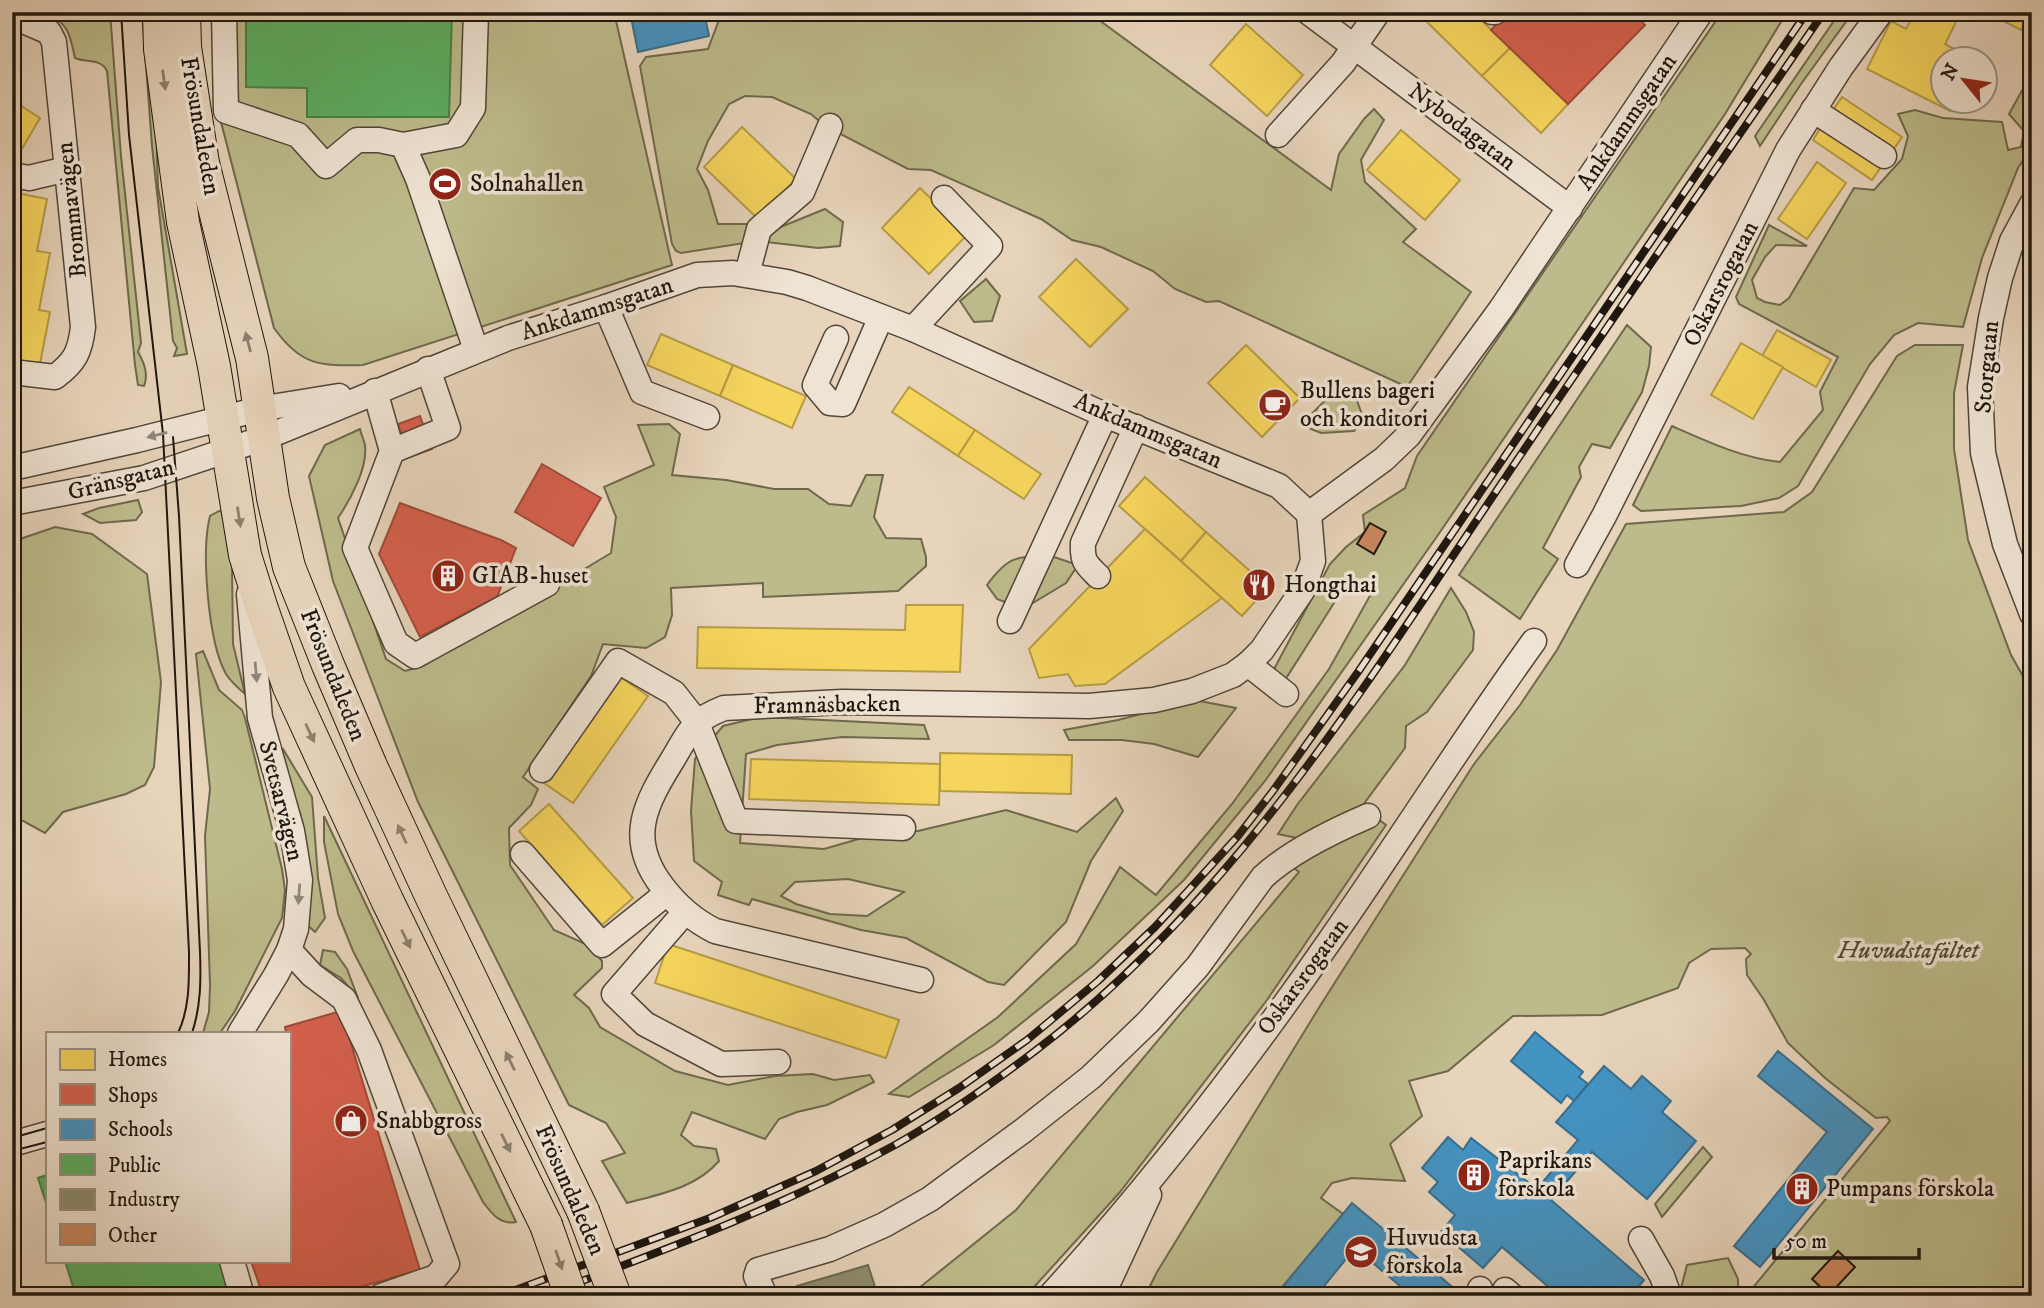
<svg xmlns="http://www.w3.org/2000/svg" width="2044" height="1308" font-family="'IM FELL DW Pica',serif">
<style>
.green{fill:#bdbb8b;stroke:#6e694d;stroke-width:2;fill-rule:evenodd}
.homes{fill:#f6d55c;stroke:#b69c45;stroke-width:2}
.shops{fill:#d6604d;stroke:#9f4a3a;stroke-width:2}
.schools{fill:#4393c3;stroke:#386e8d;stroke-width:2}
.public{fill:#5aae61;stroke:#488148;stroke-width:2}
.industry{fill:#8c8c6e;stroke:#6b6952;stroke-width:2}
.building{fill:#c9875e;stroke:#1f170f;stroke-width:2}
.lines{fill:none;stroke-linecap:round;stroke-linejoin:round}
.minor-casing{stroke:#51463a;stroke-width:27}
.major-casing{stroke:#1f170f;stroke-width:34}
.minor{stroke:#efe3d3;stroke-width:24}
.major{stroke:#e7d4bb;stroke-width:32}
.tram{stroke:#1f170f;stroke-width:2}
.rail-casing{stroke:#1f170f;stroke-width:8}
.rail{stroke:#efe3d3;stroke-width:5;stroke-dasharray:16;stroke-linecap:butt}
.major-bridge-casing{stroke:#1f170f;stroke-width:34;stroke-linecap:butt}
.major-bridge{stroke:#e7d4bb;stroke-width:32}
.oneway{fill:#8d7f6e}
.oneway2{fill:#91877b}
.labels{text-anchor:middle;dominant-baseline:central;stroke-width:7;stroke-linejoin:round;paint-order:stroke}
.street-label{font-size:24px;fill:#1f170f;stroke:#efe3d3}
.poi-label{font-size:24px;fill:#1f170f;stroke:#efe3d3;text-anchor:start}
.park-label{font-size:24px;font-style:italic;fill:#4e4834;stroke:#efe3d3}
</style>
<rect width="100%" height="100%" fill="#e7d4bb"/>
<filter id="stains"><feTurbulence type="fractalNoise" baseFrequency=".00286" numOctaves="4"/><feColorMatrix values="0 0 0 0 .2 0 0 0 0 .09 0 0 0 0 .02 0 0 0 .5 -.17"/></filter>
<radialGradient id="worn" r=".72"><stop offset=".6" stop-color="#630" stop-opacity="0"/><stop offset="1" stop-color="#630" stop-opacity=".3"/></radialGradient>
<g class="green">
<path d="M47,12H110L121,156L141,343L138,352C144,362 149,374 144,386L138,385L135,365L107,71C101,58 86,63 75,58C70,35 69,25 47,12Z"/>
<path d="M142,12H149L155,94L158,187L187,354L174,356L177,348L173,341L152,146Z"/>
<path d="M214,12H614L672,265L363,365C320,366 301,366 274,328L220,118Z"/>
<path d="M722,12H1088L1331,190L1339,154L1364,119L1374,109L1384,120L1361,160L1365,182L1416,229L1403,242L1471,292L1407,387L1219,301L1206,302L1175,289L1153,271L1101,247L1072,240L1041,219L931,170L908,169L825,126L811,114L772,97L745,96L729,104L708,141L697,169L708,190L718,224H747L766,233L825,209L843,222L840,246L818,248L757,241L681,253L676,251L672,244L640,66L646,57L708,49Z"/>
<path d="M1722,12H1787L1725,114L1438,535L1265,781L1184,880L1093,966L994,1045L909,1097L889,1094L998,1017L1076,944L1120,867L1156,895L1232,804L1329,669L1371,594L1348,581L1285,680L1273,671L1330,564L1346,547L1365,532L1363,515L1405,488L1417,456Z"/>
<path d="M1840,12H1853L1801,84L1760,146L1755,136Z"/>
<path d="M2029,78H2032V146L2018,168L1982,258L1963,327L1918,323L1894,335L1870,364L1798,486L1779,498L1741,506L1641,511L1633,505L1672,426C1706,441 1742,458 1780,462L1823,410L1820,392L1838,357L1739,304L1736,297L1769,225L1807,246L1776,245L1765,257L1752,280L1757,298L1765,302L1780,305L1789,298L1854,188L1874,190L1902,159L1908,136L1898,114L1915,110L1943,118L2002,122L2008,150L2021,147L2024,131L2009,114Z"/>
<path d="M986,279L1000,296L992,321L974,322L960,301Z"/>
<path d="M1627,325L1651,347L1649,366L1642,392L1610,448L1592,444L1579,467L1581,477L1543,548L1558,559L1520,619L1459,575Z"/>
<path d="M1915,345H1963L1954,393V449L1968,540L2011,655L2032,692V1296H1746L1890,1121L1887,1117L1876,1118L1825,1078L1788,1043L1764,1000L1747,975L1746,959L1751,954L1745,948L1711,949L1689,963L1678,988L1602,1015L1513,1016L1448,1071L1409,1081L1422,1116L1390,1144L1405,1181L1352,1178L1332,1183L1321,1198L1343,1214L1275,1296H1145L1157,1272L1320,1006L1474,764L1520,705L1557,650L1626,524L1784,512L1812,492L1897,356Z"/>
<path d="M1340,385L1356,398L1364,420L1354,431L1321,433L1301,425Z"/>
<path d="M669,424L680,434L672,475L726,480L774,489H808L829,504L851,506L866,475H883L874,517L886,538L921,539L926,557V566L898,591L763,597V583L671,588L672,615L665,637L646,648L603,644L591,676L523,777L538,789L531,805L509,828L510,865L554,930L588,945L602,961V968L574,995L589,1008L600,1027L675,1071L728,1085L775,1076L813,1074L834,1080L870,1075L874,1082L827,1105L797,1112L779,1119L765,1139L692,1112L681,1135L694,1146L716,1149L719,1161C696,1188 660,1194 627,1203L602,1161L625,1153L606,1123L569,1105L418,802L333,581L309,476L325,445L360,429C361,434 364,440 365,445C368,468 350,500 338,518L386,659L405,671L423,666L611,553L616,517L604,487L654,465L638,425Z"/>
<path d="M138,500L142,512L136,520L100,523L83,514L99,508Z"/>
<path d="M219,511L222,512L232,565L233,644L245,694C238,688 231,682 226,674C208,642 201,551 210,516Z"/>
<path d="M55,527L92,534L147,574L161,682L154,767L145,785L126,794L63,812L45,833L12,815V762L16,756L12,755V546L23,538Z"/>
<path d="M1051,556L1078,565L1066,583L1023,609L997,599L987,585C1009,555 1016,557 1051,556Z"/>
<path d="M1451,588L1466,612L1474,632L1473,650L1427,712L1406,726L1405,748L1363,805L1297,838L1278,834L1297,805L1405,665Z"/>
<path d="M203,651L219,690L242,710L245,718L282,869L285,890L282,918L235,1011L220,1033H203L209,1012L210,985L205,836L210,789L196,654Z"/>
<path d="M1194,700L1236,708L1198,757L1154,744L1122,740H1069L1064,730L1118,720Z"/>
<path d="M760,717L924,725L929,739L842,737L777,745L746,754L740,843L824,849L876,834L918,831L1006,810L1077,832L1116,798L1123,811L1091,861L1066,922L1004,985L988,982L906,938L861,930L752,899L749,905L718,895L722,882L694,861L691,811L695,759L723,726ZM848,879L904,892L867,916L830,914L796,904L781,896L795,882Z"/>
<path d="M283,749L312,797L318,878L325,918L315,932L303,921L275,754Z"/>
<path d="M324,816L516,1222C500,1225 492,1214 483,1202L353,951L338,914L324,842Z"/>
<path d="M1378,819L1386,825L1267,1000L1120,1192L1026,1296H909L1016,1210L1299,872L1290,865Z"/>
<path d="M323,950L335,952L347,969L358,998L341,978L320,965Z"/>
<path d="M1703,1147L1712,1157L1662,1217L1655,1204Z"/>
<path d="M1728,1258L1738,1279V1296H1679L1687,1265Z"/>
</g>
<g class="homes">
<path d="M1430,12H1473L1510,48L1482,76L1424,19Z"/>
<path d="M1915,12H1961L1945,44L1974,60H1942V102H1955L1950,111L1867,69L1891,21L1906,29Z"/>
<path d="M1986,12H2030L2021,30Z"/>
<path d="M1246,24L1303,75L1267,116L1210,65Z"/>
<path d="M1510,48L1568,104L1541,133L1482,76Z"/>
<path d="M1842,97L1902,137L1891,153L1831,113Z"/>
<path d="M12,100L40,118L13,164H12Z"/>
<path d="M1823,124L1883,164L1872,180L1813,140Z"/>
<path d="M742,127L796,179L758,219L704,167Z"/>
<path d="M1401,130L1460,180L1425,220L1367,170Z"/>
<path d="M1817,162L1846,183L1807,239L1778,219Z"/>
<path d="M920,188L968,234L929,274L882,228Z"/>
<path d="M12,192L47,199L37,251L50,253L39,310L50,312L39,369L12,364Z"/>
<path d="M1076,259L1128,309L1090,347L1039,297Z"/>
<path d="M1777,330L1831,360L1816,387L1762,356Z"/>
<path d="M661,334L733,365L720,396L647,365Z"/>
<path d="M1741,343L1783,367L1753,419L1711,395Z"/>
<path d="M1246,345L1300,398L1262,437L1208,383Z"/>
<path d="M733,365L806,396L792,428L720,396Z"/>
<path d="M909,387L975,430L958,456L892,412Z"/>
<path d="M975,430L1041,474L1024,499L958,456Z"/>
<path d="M1145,477L1206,532L1181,561L1119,506Z"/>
<path d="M1145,529L1222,598L1105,684L1075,686L1068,674L1039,678L1029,649Z"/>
<path d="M1206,532L1268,587L1242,616L1181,561Z"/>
<path d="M906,605H963L960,672L697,668L698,627L905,630Z"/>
<path d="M619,676L648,696L573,803L544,783Z"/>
<path d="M940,753L1072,755L1071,794L940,791Z"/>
<path d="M751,759L940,764L939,805L749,799Z"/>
<path d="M549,804L633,898L602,925L519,831Z"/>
<path d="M668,944L899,1020L886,1058L655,983Z"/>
</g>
<g class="shops">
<path d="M1508,12H1632L1645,25L1568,104L1491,30Z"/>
<path d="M420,416L432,449L410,457L398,424Z"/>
<path d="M542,464L601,498L573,546L515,512Z"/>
<path d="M400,503L501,540L516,548L497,597L420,637L379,554Z"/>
<path d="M341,1011L420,1270L328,1296H263L251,1261H289V1033H286L285,1027Z"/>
</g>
<g class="schools">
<path d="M630,12H704L709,36L638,52Z"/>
<path d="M1535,1032L1583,1072L1579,1077L1588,1084L1574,1101L1567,1095L1561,1103L1511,1061Z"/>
<path d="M1778,1051L1873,1129L1760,1267L1734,1246L1827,1132L1758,1076Z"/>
<path d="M1604,1066L1631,1089L1642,1076L1671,1101L1662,1112L1696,1141L1647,1199L1592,1152L1551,1200L1644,1280L1631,1296H1559L1502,1247L1483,1268L1441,1232L1455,1215L1429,1192L1438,1182L1422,1168L1448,1137L1463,1150L1471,1138L1537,1189L1578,1140L1556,1122Z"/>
<path d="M1352,1203L1456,1290L1464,1296H1412L1355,1248L1316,1296H1275Z"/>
</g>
<g class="public">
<path d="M246,12H452L449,117H307V88L246,87Z"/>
<path d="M47,1175V1206L38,1178Z"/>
<path d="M65,1261H225L236,1296H76Z"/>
</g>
<path class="industry" d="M868,1265L878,1296H800L797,1286Z"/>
<g class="building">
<path d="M1370,523L1386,532L1374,554L1357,544Z"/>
<path d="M1838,1251L1855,1267L1829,1295L1812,1279Z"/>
</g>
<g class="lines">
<defs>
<g id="minor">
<path d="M224,12L226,111L298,135L326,166L357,140H379L403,145L418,179L476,350"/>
<path d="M1308,12L1570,208"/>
<path d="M1492,12H1495"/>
<path d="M12,16L49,32L54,42L83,327C80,352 75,362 55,377L12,372"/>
<path d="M1813,110L1884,156"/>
<path d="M1278,135L1343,63L1378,12"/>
<path d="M403,145L456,135L473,108L476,12"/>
<path d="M12,175L29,178L67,169"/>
<path d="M2032,204L2012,241L2000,278L1991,318L1980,387L1983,453L2005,544L2032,614"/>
<path d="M747,274L759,229L802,192L830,126"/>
<path d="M606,307L642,392L707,417"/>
<path d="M913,329L990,246L944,198"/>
<path d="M836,338L815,385L830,403L843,404L881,317"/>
<path d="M375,391L392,451L355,548L396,643L415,656L547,584"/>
<path d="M392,451L448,428L428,369"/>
<path d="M12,468L137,440L259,409L339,396"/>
<path d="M12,503L144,478L264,438L508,338L606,307L697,275L733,273L787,282L807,288L913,329L1105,415L1279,486L1309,514"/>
<path d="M1309,514L1384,459L1409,435L1501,309L1701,12"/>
<path d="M1577,565L1604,516L1788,150L1841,67L1881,12"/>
<path d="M1098,576C1086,564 1082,562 1083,543L1136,427"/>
<path d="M1010,621L1105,415"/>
<path d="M1248,664L1286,694"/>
<path d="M542,770L618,661L674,693L696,721L736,821L903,828"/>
<path d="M523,854L602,945L667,893"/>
<path d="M685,912L614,994L645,1024L721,1064L778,1062"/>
<path d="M289,950L312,975L344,999L369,1050L447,1264L436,1277L381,1296"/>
<path d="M921,980L715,931C693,920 677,906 662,886C626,839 645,804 673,759C690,731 691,721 724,708L842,702L1089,706L1154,700L1192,691L1233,675L1248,664L1262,650L1302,591L1313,561L1309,514"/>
<path d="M240,1033L276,975L289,950L296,929L300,880L292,831L260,718L249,594"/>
<path d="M12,1144L47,1134"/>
<path d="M1641,1239L1662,1276L1669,1296"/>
<path d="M232,1261L242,1296"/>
<path d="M1480,1289L1482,1296"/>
<path d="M1505,1290L1512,1296"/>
<path d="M765,1296L756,1276L758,1270L830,1249L884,1225L930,1199L1024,1130L1091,1077L1149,1021L1198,966L1263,877C1290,852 1333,831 1368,816"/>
<path d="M1050,1296C1152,1184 1245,1063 1331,939C1400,840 1464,738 1534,641"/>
<path d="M1080,1296L1112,1241"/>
<path d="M1102,1296L1149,1195"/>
</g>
<g id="major">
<path d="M159,12L160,49L183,222L214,366L245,555L261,606L289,687L387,900L546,1225"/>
<path d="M184,12L185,47L203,163L252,358L273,498L289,567L328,665L371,766L431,896L583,1211"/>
</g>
</defs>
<use href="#minor" class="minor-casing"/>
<use href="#major" class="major-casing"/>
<use href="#minor" class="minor"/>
<use href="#major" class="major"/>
<g class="tram">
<path d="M121,12L129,135L163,434L189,952C189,979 190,1008 178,1033"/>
<path d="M173,437L179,516L200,952C201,980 201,1006 192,1033"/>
<path d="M12,1138L47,1128"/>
<path d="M12,1151L47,1142"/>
</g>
<defs>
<g id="rail">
<path d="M499,1296L710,1218L816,1171L892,1130L959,1088L1027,1040L1098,981L1155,927L1238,836L1273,791L1358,672L1807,12"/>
<path d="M542,1296C662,1251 782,1207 895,1145C943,1118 990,1085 1035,1051C1228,905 1358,697 1491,499C1600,336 1712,174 1824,12"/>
</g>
</defs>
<use href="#rail" class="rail-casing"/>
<use href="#rail" class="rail"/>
<defs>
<g id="major-bridge">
<path d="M583,1211L615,1296"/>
<path d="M546,1225L571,1296"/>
</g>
</defs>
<use href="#major-bridge" class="major-bridge-casing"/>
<use href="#major-bridge" class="major-bridge"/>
</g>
<defs><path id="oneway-solid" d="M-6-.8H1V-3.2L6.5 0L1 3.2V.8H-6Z" transform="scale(1.75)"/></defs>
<g class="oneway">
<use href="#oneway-solid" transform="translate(164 80) rotate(82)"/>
<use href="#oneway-solid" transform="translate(248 342) rotate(-104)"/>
<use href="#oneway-solid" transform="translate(239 517) rotate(81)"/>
<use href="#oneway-solid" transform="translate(310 733) rotate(65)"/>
<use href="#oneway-solid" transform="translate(402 834) rotate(-115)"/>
<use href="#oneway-solid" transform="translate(406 939) rotate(64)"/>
<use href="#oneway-solid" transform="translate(510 1061) rotate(-116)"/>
<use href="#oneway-solid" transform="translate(506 1143) rotate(64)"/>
<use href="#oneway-solid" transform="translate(559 1260) rotate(71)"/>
</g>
<g class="oneway2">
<use href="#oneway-solid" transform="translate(157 435) rotate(166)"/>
<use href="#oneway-solid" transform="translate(256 672) rotate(85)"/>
<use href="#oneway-solid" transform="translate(299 894) rotate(94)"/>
</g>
<defs>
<symbol id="stadium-disc" viewBox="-11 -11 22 22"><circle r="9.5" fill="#8f2418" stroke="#efe3d3"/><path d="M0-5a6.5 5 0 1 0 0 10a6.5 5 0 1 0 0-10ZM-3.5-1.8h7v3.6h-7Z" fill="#fff"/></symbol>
<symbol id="cafe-disc" viewBox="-11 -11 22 22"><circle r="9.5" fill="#8f2418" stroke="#efe3d3"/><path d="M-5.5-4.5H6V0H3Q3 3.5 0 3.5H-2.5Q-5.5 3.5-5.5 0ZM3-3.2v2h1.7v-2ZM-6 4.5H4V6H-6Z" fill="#fff"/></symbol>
<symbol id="building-disc" viewBox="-11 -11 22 22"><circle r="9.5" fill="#8f2418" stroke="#efe3d3"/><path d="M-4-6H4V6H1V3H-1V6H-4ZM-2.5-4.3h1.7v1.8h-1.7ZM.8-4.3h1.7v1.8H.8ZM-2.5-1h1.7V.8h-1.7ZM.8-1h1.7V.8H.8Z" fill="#fff"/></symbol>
<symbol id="restaurant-disc" viewBox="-11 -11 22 22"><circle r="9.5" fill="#8f2418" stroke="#efe3d3"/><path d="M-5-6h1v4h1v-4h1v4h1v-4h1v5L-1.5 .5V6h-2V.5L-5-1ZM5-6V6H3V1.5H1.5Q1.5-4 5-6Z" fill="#fff"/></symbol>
<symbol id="shop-disc" viewBox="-11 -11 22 22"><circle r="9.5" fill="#8f2418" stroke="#efe3d3"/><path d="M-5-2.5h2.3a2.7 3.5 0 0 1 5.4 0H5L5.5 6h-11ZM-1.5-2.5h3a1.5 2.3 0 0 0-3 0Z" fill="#fff"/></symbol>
<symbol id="school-disc" viewBox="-11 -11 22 22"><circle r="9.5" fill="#8f2418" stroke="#efe3d3"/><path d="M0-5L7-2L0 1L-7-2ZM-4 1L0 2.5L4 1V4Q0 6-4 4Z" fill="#fff"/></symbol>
</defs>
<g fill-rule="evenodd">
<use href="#stadium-disc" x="426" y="165" width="38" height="38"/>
<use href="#cafe-disc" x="1256" y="386" width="38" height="38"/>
<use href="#building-disc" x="429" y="557" width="38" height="38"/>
<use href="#restaurant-disc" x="1240" y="566" width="38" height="38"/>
<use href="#shop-disc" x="332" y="1102" width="38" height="38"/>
<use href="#building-disc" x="1455" y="1156" width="38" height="38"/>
<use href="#building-disc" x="1783" y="1170" width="38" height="38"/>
<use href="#school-disc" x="1342" y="1233" width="38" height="38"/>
</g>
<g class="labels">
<g class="street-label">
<text transform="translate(1627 122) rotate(-56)">Ankdammsgatan</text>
<text transform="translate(200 126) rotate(80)">Frösundaleden</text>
<text transform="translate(1462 127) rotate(37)">Nybodagatan</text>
<text transform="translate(72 210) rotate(-96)">Brommavägen</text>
<text transform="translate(1721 284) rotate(-63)">Oskarsrogatan</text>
<text transform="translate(597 309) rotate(-18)">Ankdammsgatan</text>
<text transform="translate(1987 367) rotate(-85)">Storgatan</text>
<text transform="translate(1148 431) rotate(23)">Ankdammsgatan</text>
<text transform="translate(121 480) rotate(-14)">Gränsgatan</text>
<text transform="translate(333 675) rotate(68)">Frösundaleden</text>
<text transform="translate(827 705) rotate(-1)">Framnäsbacken</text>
<text transform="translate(281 801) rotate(76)">Svetsarvägen</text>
<text transform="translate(1303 977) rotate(-54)">Oskarsrogatan</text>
<text transform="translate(570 1190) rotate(66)">Frösundaleden</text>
</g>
<g class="poi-label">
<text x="470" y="184">Solnahallen</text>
<text x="1300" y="391">Bullens bageri<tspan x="1300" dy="28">och konditori</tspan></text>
<text x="472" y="576">GIAB-huset</text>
<text x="1284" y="585">Hongthai</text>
<text x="376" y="1121">Snabbgross</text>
<text x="1498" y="1161">Paprikans<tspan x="1498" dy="28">förskola</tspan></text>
<text x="1826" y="1189">Pumpans förskola</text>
<text x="1386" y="1238">Huvudsta<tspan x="1386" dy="28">förskola</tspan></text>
</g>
<g class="park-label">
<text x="1908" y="951">Huvudstafältet</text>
</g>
</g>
<rect width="2044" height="1308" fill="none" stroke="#e7d4bb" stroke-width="42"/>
<rect x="14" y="14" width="2016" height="1280" fill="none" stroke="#1f170f" stroke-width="3.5"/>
<rect x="21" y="21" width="2002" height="1266" fill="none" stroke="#1f170f" stroke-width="2"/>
<rect x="46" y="1032" width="245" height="231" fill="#efe3d3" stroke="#9c9185" stroke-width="2"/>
<rect x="60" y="1049" width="35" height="21" fill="#f6d55c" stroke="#9c9185" stroke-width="2"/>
<text x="108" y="1066" font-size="21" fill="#1f170f">Homes</text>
<rect x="60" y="1084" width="35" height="21" fill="#d6604d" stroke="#9c9185" stroke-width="2"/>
<text x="108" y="1102" font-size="21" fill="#1f170f">Shops</text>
<rect x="60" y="1119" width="35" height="21" fill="#4393c3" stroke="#9c9185" stroke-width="2"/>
<text x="108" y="1136" font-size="21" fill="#1f170f">Schools</text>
<rect x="60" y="1154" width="35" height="21" fill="#5aae61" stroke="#9c9185" stroke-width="2"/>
<text x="108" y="1172" font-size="21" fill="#1f170f">Public</text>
<rect x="60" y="1189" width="35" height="21" fill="#8c8c6e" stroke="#9c9185" stroke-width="2"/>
<text x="108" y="1206" font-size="21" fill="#1f170f">Industry</text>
<rect x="60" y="1224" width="35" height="21" fill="#c9875e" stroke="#9c9185" stroke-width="2"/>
<text x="108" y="1242" font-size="21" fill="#1f170f">Other</text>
<g transform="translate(1964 80) rotate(300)"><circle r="33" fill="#efe3d3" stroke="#9c9185" stroke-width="2"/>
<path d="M0-5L12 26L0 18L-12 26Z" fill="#8f2418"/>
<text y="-10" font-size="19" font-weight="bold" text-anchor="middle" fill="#1f170f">N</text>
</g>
<path d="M1774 1248v10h145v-10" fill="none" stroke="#1f170f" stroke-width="3.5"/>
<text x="1785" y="1248" font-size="21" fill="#1f170f" stroke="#efe3d3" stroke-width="5" paint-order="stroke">50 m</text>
<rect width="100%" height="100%" filter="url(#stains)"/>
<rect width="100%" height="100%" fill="url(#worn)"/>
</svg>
